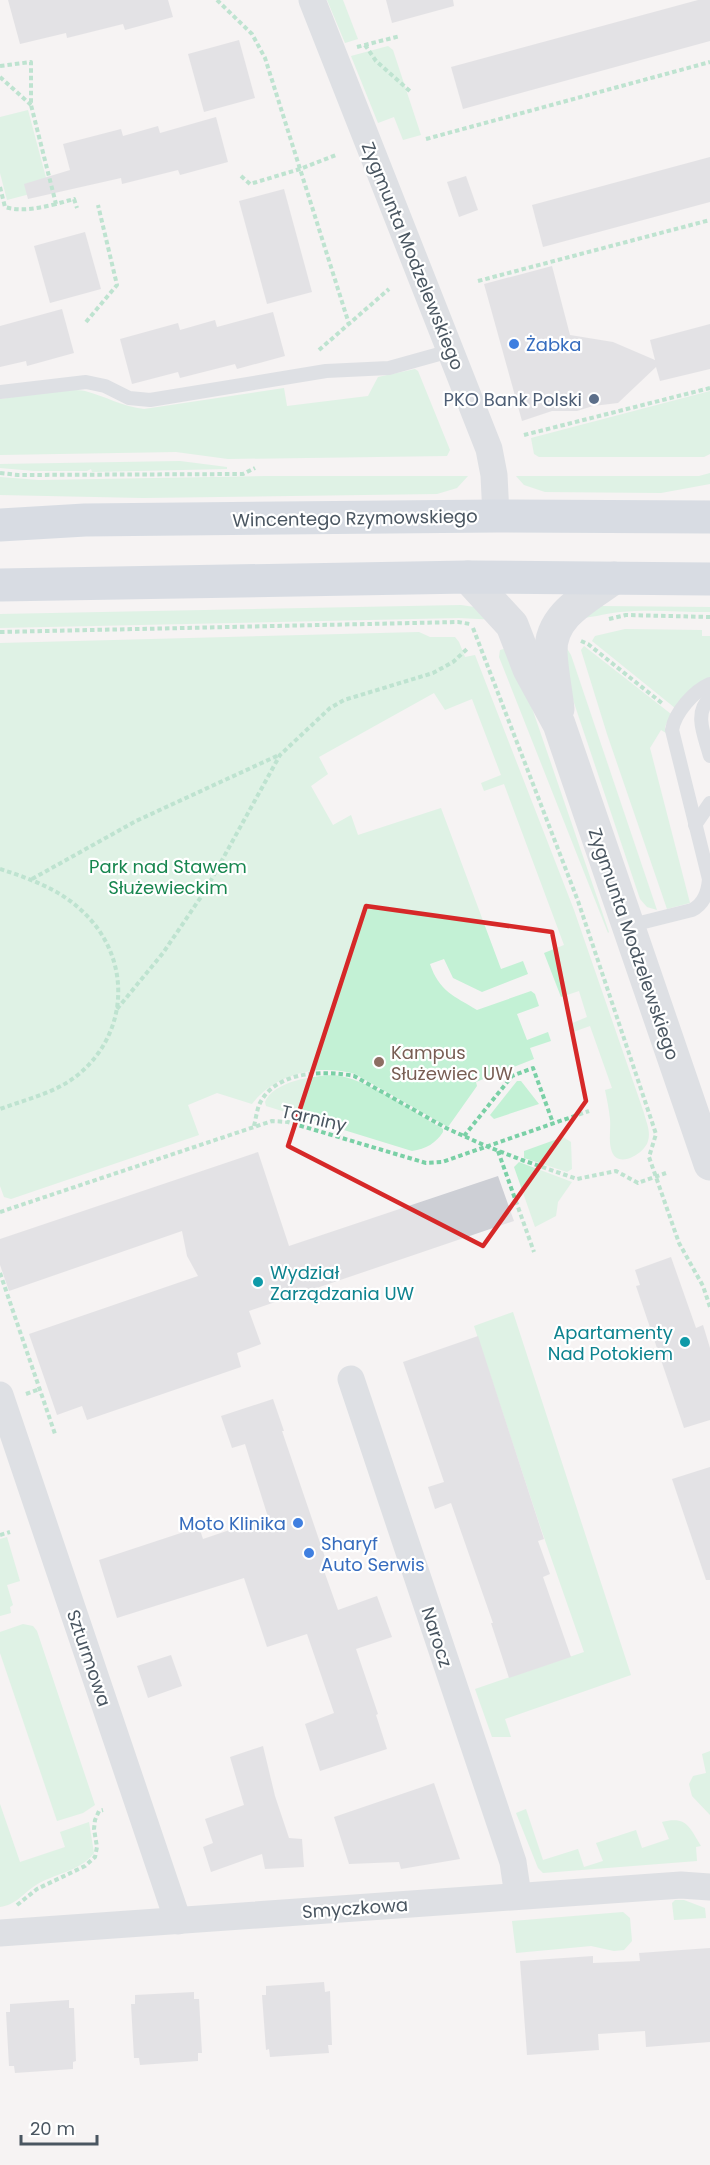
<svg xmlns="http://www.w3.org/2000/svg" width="710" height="2165" font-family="Poppins,sans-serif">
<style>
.green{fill:#c3f1d5}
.building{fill:#cdcfd5}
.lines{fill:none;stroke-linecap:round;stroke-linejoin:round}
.path{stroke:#7ad0a6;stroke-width:4;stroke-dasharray:4.5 3;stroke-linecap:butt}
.service{stroke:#c1cad2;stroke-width:14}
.minor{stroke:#c1cad2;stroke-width:27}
.tertiary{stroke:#c1cad2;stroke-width:33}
.primary{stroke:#b3c2d1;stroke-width:33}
.marked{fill:none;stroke:#d62828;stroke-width:4.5;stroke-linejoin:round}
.shop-dot{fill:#3f7fe0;stroke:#fff;stroke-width:2}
.service-dot{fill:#5c6f8a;stroke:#fff;stroke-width:2}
.education-dot{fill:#8d6e63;stroke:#fff;stroke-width:2}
.culture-dot{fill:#0f9aa8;stroke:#fff;stroke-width:2}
.labels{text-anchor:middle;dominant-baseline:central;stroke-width:4.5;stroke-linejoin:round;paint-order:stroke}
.street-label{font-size:18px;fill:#4a5661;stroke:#fff}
.shop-label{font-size:18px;fill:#366cbe;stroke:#fff;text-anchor:start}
.service-label{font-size:18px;fill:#4e5e75;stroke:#fff;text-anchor:end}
.park-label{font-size:18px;fill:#17864f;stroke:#fff}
.education-label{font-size:18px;fill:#785e54;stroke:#fff;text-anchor:start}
.culture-label{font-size:18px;fill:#0d838f;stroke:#fff;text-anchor:start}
</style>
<rect width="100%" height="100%" fill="#f5f3f3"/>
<g class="green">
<path d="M327,0H343L358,39L345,43Z"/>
<path d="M388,46L393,50L421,135L403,140L394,117L378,123L351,56Z"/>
<path d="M28,110L49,189L7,200L0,173V117Z"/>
<path d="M415,369L418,371L450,450L447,456L228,459L176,452L0,455V399C22,396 64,387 85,391C105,396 123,407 144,409L284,388L287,406L368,396L378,377Z"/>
<path d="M710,391V454L704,457H539L534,454L531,438Z"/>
<path d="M180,461L227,467V469L92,472L91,469L87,471H34L0,468V464Z"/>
<path d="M710,473V484L661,493L545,492L524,485L516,476H699Z"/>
<path d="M265,476H468L457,488L437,494L143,498L0,495V477L39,480Z"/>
<path d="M461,605L481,608L498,620L459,618L0,628V614Z"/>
<path d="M599,606L710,607V612C680,612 649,609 620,612C603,614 591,618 573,619Z"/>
<path d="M625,629L702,630V636H710V679L675,708L592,641L595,636Z"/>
<path d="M419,632L430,637H455L459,642L465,657L475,655L574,910L644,1113C646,1122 651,1131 648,1141C645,1153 619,1169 612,1152C608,1142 611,1129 610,1119C609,1109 607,1100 605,1090L612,1088L590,1026L573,1032L570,1024L587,1017L579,991L561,997L544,953L564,945L504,784L484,791L481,783L501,775L472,699L445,710L434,693L319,757L328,774L311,786L333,825L351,815L358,835L441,808L501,969L523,961L528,974L482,992L453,978L444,959L430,964C439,991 454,996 477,1010L531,991L535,994L539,1006L517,1014L527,1040L548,1032L551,1041L530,1048L534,1059L476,1082L477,1086L448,1127L355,1074C319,1064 276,1073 252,1104L217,1093L188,1105L199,1135L11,1199L4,1197L0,1186V643Z"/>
<path d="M584,646L671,714L665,727L666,733L661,730L650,748L690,903L667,909L607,734L581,650Z"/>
<path d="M511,647L609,932L608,933L499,657L500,650Z"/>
<path d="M566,647L571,655L657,910L647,907L640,899L568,685Z"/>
<path d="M333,1075C365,1077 414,1112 443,1129V1132C436,1143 426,1149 412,1151L266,1106L265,1102C274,1081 313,1076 333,1075Z"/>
<path d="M517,1081H521L539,1104L494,1119L490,1115Z"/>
<path d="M563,1137L571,1142L572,1169L567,1172L524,1158V1151Z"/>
<path d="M519,1162L572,1182L558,1202L556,1216L535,1227L514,1167Z"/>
<path d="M513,1312L631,1675L505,1719L511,1737H492L475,1689L584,1652L539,1523L474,1326Z"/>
<path d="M7,1537L20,1581L7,1585L13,1605L10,1607L11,1613L0,1616V1539Z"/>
<path d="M23,1624L33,1626L37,1631L95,1805L83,1813L57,1821L0,1653V1632Z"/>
<path d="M710,1751V1815L692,1796L689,1784L693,1776L706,1773L702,1754Z"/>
<path d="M0,1804L20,1862L65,1847L60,1832L89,1822L94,1853C81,1871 53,1874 36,1885C22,1894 16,1905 0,1907Z"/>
<path d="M526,1809L543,1860L578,1849L584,1867L603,1861L596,1843L636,1830L642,1848L669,1839L662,1822C687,1816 689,1827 701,1846L696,1847L697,1861L543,1873L538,1868L516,1813Z"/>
<path d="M675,1900H684L705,1908L706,1918L674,1920L672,1903Z"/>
<path d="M623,1912L630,1918L632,1941L624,1950L614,1951L591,1946L516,1953L512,1921Z"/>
</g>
<g class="building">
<path d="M8,0H168L173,17L125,30L123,24L67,38L66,33L20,44Z"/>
<path d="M386,0H453L454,6L392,23Z"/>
<path d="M698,0H710V41L463,109L451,67Z"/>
<path d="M239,40L255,98L204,112L188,54Z"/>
<path d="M216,117L228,162L180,175L178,170L122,184L121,178L28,199L24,184L70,170L63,144L121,129L123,136L158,126L160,133Z"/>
<path d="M710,157V202L543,247L532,205Z"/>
<path d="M466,176L478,210L459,217L447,182Z"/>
<path d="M284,189L312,292L267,304L239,201Z"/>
<path d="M85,232L101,289L50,303L34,246Z"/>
<path d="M552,266L570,335L613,342L655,360L650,340L710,324V369L660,381L656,367L618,403L593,406L577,411H552L522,421L484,284Z"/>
<path d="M62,309L74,353L27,366L26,361L0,367V326Z"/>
<path d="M273,312L285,356L237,369L235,364L180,378L178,372L132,384L120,339L178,323L180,330L215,320L217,327Z"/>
<path d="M258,1152L289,1246L498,1176L514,1221L249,1311L261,1344L237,1353L241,1367L87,1420L82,1406L57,1415L29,1334L198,1276L187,1256L182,1231L9,1291L0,1265V1239Z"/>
<path d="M671,1257L696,1328L703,1325L710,1348V1420L684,1428L636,1286L640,1285L635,1270Z"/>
<path d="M478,1336L544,1539L538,1541L550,1574L543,1577L571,1657L509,1678L491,1623H493L451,1503L435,1509L428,1487L444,1482L403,1362Z"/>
<path d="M273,1399L284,1431H282L328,1566L323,1568L338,1610L377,1596L392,1637L356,1649L378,1714L376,1715L387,1749L320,1771L305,1724L334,1713L307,1634L267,1647L244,1578L117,1618L99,1560L199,1527L203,1539L268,1517L245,1444L232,1448L221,1416Z"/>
<path d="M710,1467V1580H706L672,1479Z"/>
<path d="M171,1655L182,1686L148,1698L137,1666Z"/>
<path d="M263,1746L275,1796L289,1838L302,1839L304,1867L265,1869L262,1854L211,1872L203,1847L213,1843L205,1819L244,1805L230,1757Z"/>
<path d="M434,1783L460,1859L401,1869L399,1862L349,1864L334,1817Z"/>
<path d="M710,1948V2042L646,2047L645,2031L598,2034L599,2050L527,2055L520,1961L593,1956V1963L640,1961L639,1953Z"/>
<path d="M324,1982L325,1992L330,1991L332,2045H328L329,2053L270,2057L269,2049L266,2050L262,1995H266V1986Z"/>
<path d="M194,1992V1999H199L202,2053H198V2061L140,2065L139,2058H134L131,2004H135V1995Z"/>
<path d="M69,2000V2008H74L76,2061L73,2062V2069L15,2073L14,2066H9L6,2012H10V2004Z"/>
</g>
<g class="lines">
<g class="path">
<path d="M217,0L252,34L265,58L349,324"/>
<path d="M365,45L376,61L411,92"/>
<path d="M357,47L400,36"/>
<path d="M0,66L31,62V105L56,204L74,199L77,208"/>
<path d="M0,77L31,105"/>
<path d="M426,139L710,62"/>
<path d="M241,176L250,184L300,169L336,155"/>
<path d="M0,187L5,207C21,212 40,208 56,204"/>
<path d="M478,281L710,220"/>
<path d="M86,322L117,285L98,205"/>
<path d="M319,350L389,289"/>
<path d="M524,435L710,388"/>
<path d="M0,473L18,475L243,474L255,468"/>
<path d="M609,619L626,615L710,617"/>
<path d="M473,628L578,901L656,1134L649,1157L679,1243L703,1286L710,1307"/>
<path d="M0,632L458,622L470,624"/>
<path d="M581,641L588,644L663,704"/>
<path d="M0,869C28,878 59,889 81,910C131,955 131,1030 79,1074C56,1093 27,1099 0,1109"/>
<path d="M32,879L136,821L279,755"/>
<path d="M117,1009L163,953L205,891L280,755L330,708L344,700L433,673L453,662L467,649"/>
<path d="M254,1126C256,1118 257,1109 260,1103C276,1071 324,1070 354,1076L446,1128L486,1146L522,1160L577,1179L616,1171L638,1183L666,1173"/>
<path d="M464,1136L512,1076L533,1068L553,1123"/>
<path d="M498,1151L534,1252"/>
<path d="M0,1212L272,1121L288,1122L426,1163L442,1162L589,1111"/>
<path d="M0,1273L55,1434"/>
<path d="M26,1394L40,1389"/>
<path d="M0,1535L10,1532"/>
<path d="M17,1905L37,1889L85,1866L95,1857L97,1847L94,1829L95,1820L99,1811L103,1810"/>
</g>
<g class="service">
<path d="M0,392L86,382L105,386L129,398L150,400L326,371L389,368L450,351"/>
<path d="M710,698C693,713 705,737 710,756"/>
<path d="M695,825L710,803"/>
<path d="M628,926L692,910C704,904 708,893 709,879L672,730C675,712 694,691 710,684"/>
</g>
<g class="minor">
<path d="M312,0L489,449L494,475L496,516"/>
<path d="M351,1379L513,1862L518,1896"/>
<path d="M0,1395L178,1921"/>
<path d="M0,1933L681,1885L710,1887"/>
</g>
<g class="tertiary">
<path d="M468,577L512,625L529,669L559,724L710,1164"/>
<path d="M558,709C556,691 552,672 551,653C549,615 588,597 614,578"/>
</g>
<g class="primary">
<path d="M0,525L85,520L496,516L710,517"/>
<path d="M0,585L468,577L710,579"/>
</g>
</g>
<path d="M0 0H710V2165H0ZM366,906L552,932L586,1101L483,1246L288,1146Z" fill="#f5f3f3" fill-opacity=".55" fill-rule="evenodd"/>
<path class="marked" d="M366,906L552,932L586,1101L483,1246L288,1146Z"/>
<g class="shop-dot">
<circle cx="514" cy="344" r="6"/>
<circle cx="298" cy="1523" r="6"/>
<circle cx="309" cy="1553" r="6"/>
</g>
<circle class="service-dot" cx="594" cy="399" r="6"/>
<circle class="education-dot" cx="379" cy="1062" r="6"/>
<g class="culture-dot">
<circle cx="258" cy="1282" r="6"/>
<circle cx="685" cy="1342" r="6"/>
</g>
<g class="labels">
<g class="street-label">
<text transform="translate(413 256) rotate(68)">Zygmunta Modzelewskiego</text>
<text transform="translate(355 518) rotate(-1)">Wincentego Rzymowskiego</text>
<text transform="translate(634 944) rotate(71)">Zygmunta Modzelewskiego</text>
<text transform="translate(314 1118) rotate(13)">Tarniny</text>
<text transform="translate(437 1637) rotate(72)">Narocz</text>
<text transform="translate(89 1658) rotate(71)">Szturmowa</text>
<text transform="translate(355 1908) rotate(-4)">Smyczkowa</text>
</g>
<g class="shop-label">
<text x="526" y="344">Żabka</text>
<text x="286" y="1523" text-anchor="end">Moto Klinika</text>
<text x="321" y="1543">Sharyf<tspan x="321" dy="21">Auto Serwis</tspan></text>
</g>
<g class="service-label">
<text x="582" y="399">PKO Bank Polski</text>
</g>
<g class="park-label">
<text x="168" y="866">Park nad Stawem<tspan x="168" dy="21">Służewieckim</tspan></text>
</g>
<g class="education-label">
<text x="391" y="1052">Kampus<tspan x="391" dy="21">Służewiec UW</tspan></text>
</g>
<g class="culture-label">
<text x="270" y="1272">Wydział<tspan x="270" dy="21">Zarządzania UW</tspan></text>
<text x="673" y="1332" text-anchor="end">Apartamenty<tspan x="673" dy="21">Nad Potokiem</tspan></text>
</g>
</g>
<path d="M21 2135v9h76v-9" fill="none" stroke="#4a5661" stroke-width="3"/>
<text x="30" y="2135" font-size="18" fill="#4a5661" stroke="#ffffff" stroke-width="4.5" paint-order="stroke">20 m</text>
</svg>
